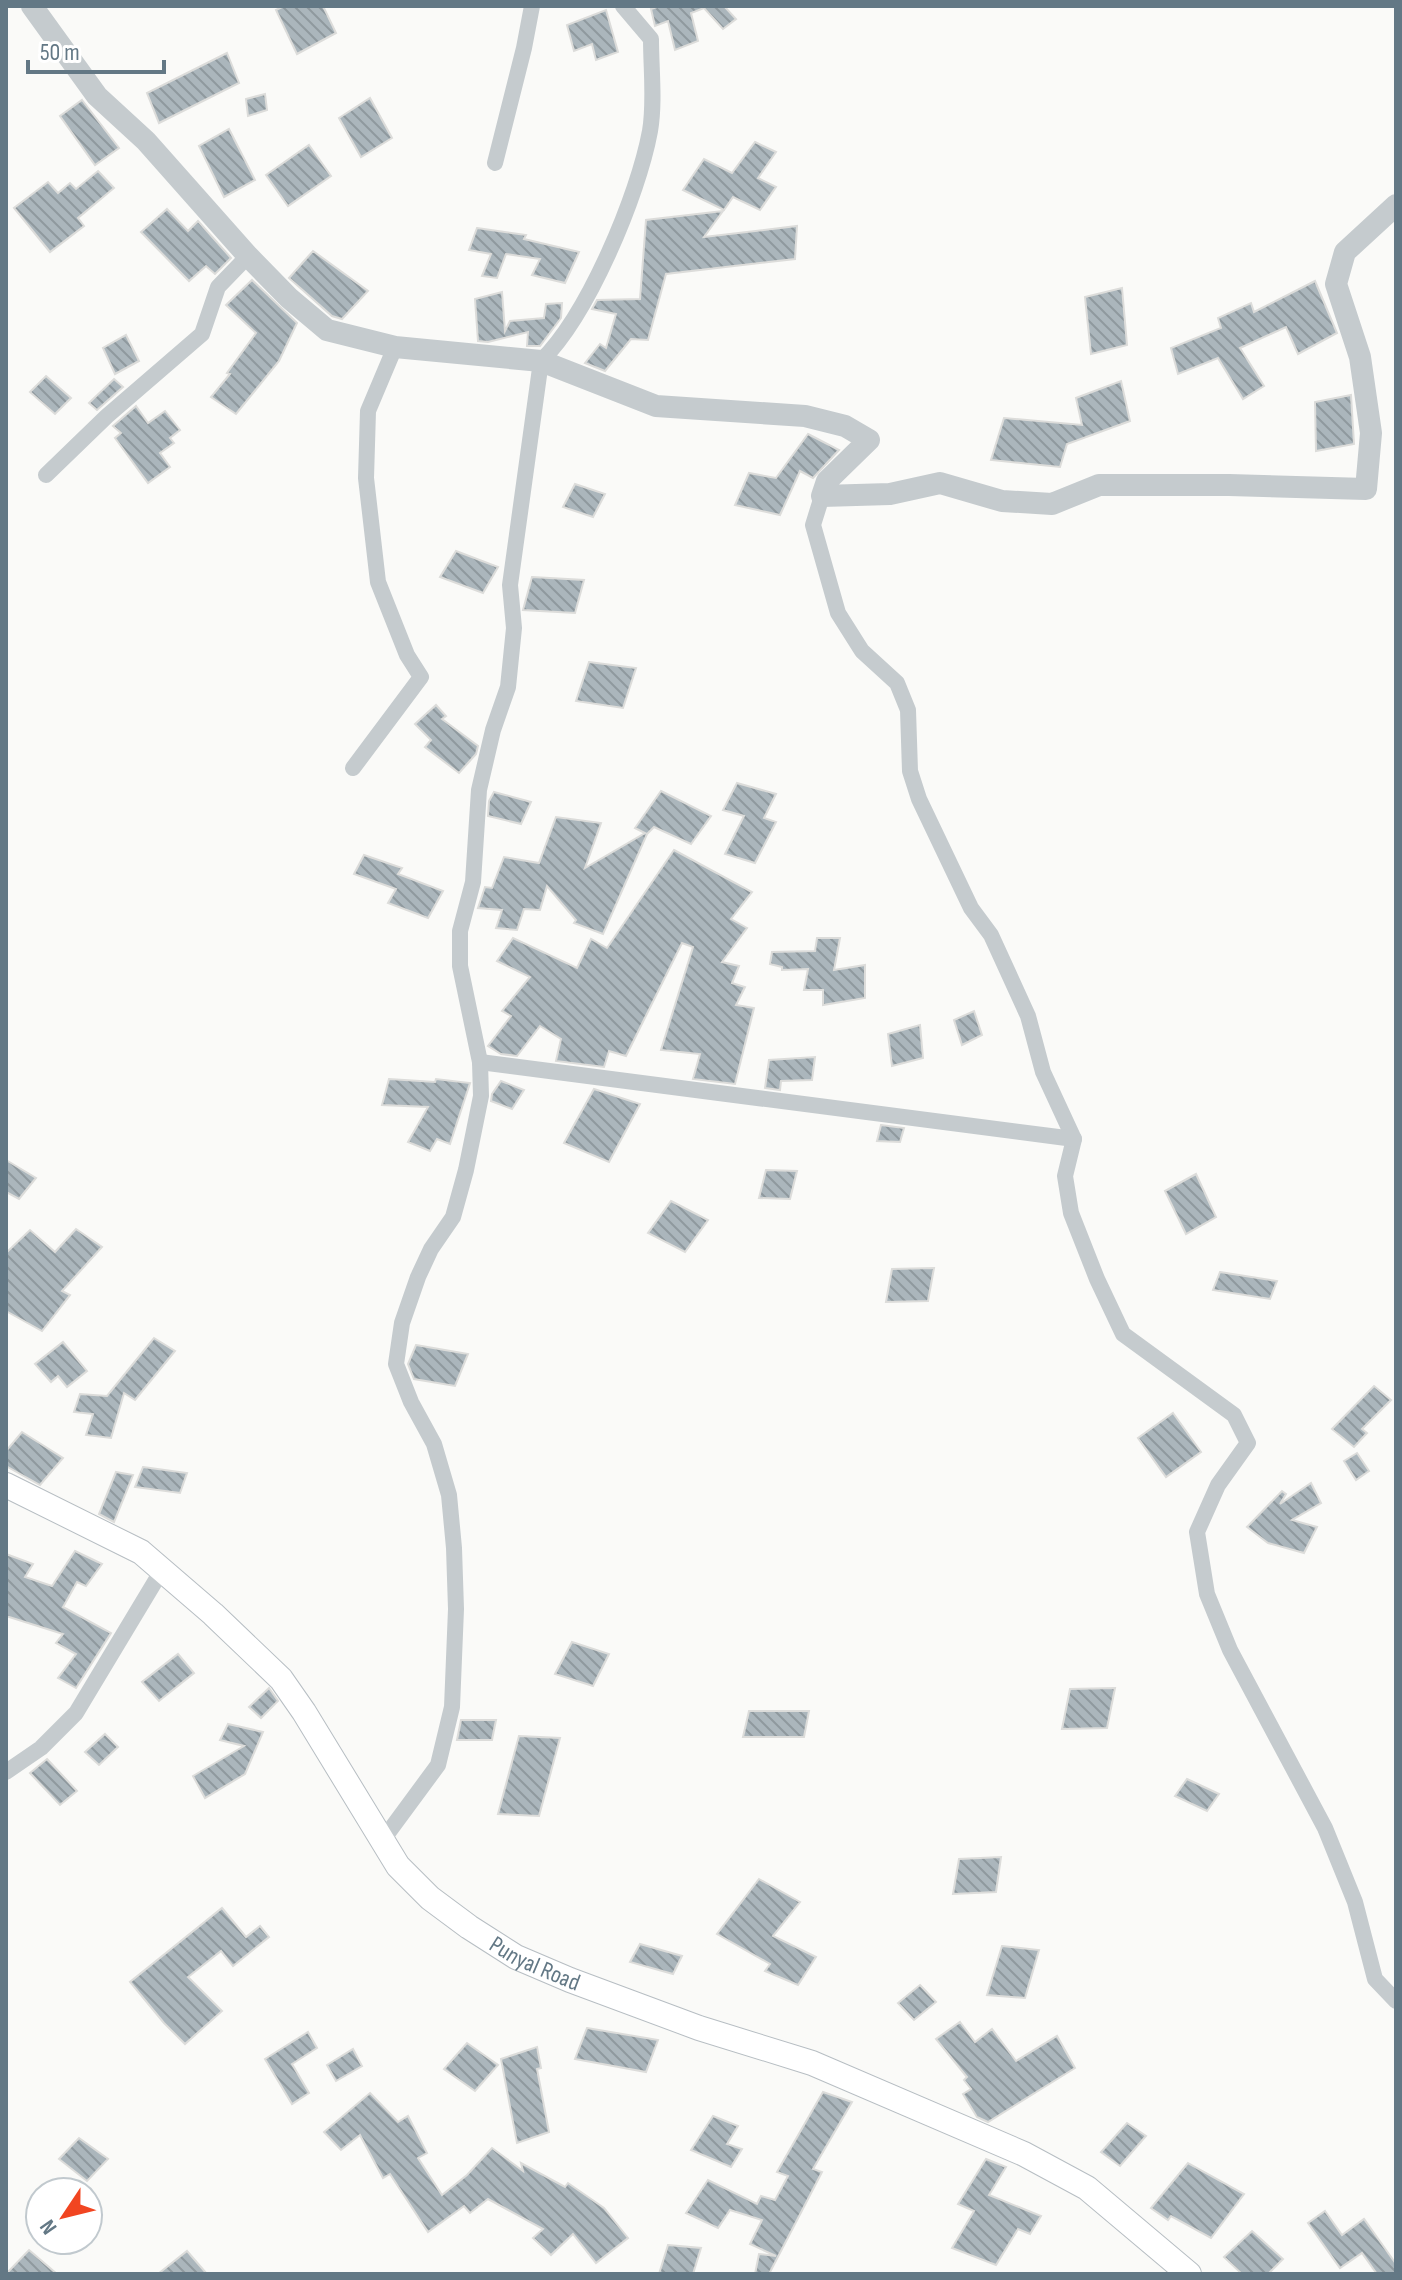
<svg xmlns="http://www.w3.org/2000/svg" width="1402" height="2280" font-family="'Sofia Sans Condensed',sans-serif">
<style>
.building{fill:url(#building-back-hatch);stroke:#dcdcda;stroke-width:2}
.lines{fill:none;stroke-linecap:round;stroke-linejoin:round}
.secondary-casing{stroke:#b7bec3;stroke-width:26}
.minor{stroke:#c5cbce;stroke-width:16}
.tertiary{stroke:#c5cbce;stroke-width:22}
.secondary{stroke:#fff;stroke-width:24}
.labels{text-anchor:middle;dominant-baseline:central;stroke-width:8;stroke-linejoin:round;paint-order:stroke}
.street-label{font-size:24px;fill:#637885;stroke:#fff}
</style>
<defs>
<pattern id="building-back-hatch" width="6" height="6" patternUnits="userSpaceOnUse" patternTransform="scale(2)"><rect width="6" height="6" fill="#abb6bc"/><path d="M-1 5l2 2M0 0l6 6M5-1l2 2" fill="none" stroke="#8f999e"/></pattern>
</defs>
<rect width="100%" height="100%" fill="#fafaf8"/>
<g class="building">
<path d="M284,6H323L336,33L297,54L276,10Z"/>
<path d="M660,6H724L736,19L723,29L704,8L691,13L698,41L675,50L668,21L655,26L651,9Z"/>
<path d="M606,10L618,52L596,60L592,44L574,51L567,25Z"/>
<path d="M227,53L239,83L159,123L147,93Z"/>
<path d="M265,94L267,110L248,116L246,99Z"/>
<path d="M370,98L392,138L361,157L339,118Z"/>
<path d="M82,100L119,148L95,165L60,116Z"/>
<path d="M229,129L255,180L224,197L199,146Z"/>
<path d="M755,142L776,152L758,178L776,187L760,210L733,197L724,210L683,190L704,159L732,173Z"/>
<path d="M309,145L331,176L288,206L266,175Z"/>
<path d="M98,171L114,188L78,218L84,226L50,252L14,208L48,182L58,193L70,183L76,189Z"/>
<path d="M167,209L188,231L198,221L231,258L215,274L206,266L189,281L141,232Z"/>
<path d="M723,211L704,237L797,226L795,259L666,274L648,340L631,339L605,371L585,363L600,344L606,348L616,314L592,309L597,300L640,299L646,220Z"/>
<path d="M477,228L526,235L524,239L579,252L565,283L532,275L540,259L506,254L497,278L482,276L491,254L469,250Z"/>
<path d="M313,251L368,291L342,319L332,316L289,278Z"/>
<path d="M252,280L297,323L279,361L236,414L211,397L230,374L227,373L256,333L226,305Z"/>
<path d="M1315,281L1337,333L1298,354L1286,327L1240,348L1264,386L1243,399L1218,358L1178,374L1171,348L1221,328L1218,318L1251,303L1254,312Z"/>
<path d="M1122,288L1127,345L1091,354L1085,297Z"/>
<path d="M502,292L505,331L510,321L544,318L546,304L562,303L561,318L540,346H527L528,332L488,342L478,341L475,299Z"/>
<path d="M126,335L139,361L115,374L103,348Z"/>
<path d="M46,376L71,398L55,414L30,392Z"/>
<path d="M114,379L123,387L97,410L89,403Z"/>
<path d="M1121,381L1130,421L1067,444L1060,467L991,460L1004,418L1082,425L1076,398Z"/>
<path d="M1351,395L1354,444L1316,451L1315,402Z"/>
<path d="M136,406L148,423L165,411L180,430L170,438L174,443L160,453L170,467L148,483L115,438L121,433L113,426Z"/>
<path d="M808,434L839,450L813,478L800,471L780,515L735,505L749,473L776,478Z"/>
<path d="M575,484L605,494L593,517L563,507Z"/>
<path d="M456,551L498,567L483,593L440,577Z"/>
<path d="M532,577L584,580L575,613L523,610Z"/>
<path d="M589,662L636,668L623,708L576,701Z"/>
<path d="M436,705L446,716L442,719L478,746L476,754L459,773L425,747L431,740L415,724Z"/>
<path d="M737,783L776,794L764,818L776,822L755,863L725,854L744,816L723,810Z"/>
<path d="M661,791L711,816L691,844L654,827L647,834L603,934L574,923L576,920L547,886L540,910L524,909L517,930L496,928L502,910L478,908L485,887L492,888L504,857L539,863L556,817L601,823L585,868L645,833L635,828Z"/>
<path d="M494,792L531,802L521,824L488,816L489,801Z"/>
<path d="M674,850L752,892L731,919L747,928L722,962L739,966L732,983L745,987L736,1005L754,1008L735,1084L693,1079L700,1054L661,1050L693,947L682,943L626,1056L609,1051L604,1067L556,1061L561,1039L540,1026L517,1056L501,1054L488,1046L511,1016L502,1011L530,977L497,961L513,938L577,968L591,939L607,948Z"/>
<path d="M364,855L402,868L398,874L443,891L428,918L388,903L396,889L354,874Z"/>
<path d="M817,938H840L834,970L865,965V998L823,1005V990H804L808,969L782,970V967L770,964L772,952L815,951Z"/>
<path d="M974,1011L982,1035L962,1045L954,1020Z"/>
<path d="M920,1025L923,1058L892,1066L888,1034Z"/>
<path d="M815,1057L812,1080L781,1081L780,1090L765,1088L769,1060Z"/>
<path d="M389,1079L435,1082L436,1079L470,1083L450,1144L437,1139L430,1151L408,1142L428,1107L382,1105Z"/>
<path d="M501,1081L524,1090L512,1109L491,1101L492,1094Z"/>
<path d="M594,1089L640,1104L609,1162L564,1143Z"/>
<path d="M881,1125L904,1128L900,1142L877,1141Z"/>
<path d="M6,1160L36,1178L19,1199L6,1192Z"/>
<path d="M766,1170L797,1171L790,1199L759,1198Z"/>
<path d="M1196,1174L1216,1217L1186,1234L1165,1191Z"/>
<path d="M671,1201L708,1220L685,1252L648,1233Z"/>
<path d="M76,1229L102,1247L62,1291L70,1295L42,1331L6,1311V1253L30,1230L55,1252Z"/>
<path d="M934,1268L928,1301L886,1302L892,1269Z"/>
<path d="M1220,1272L1277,1281L1270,1299L1213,1290Z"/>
<path d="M154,1338L175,1351L135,1400L124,1393L111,1438L86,1435L93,1414L74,1412L80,1394L107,1396Z"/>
<path d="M63,1342L87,1371L67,1387L58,1376L51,1382L35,1364Z"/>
<path d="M416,1345L468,1354L455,1386L414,1379L408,1364Z"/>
<path d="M1374,1386L1391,1400L1362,1429L1367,1433L1354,1447L1332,1429Z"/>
<path d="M1173,1413L1201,1452L1166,1477L1138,1438Z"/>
<path d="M22,1432L63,1458L40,1485L6,1466V1451Z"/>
<path d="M1357,1453L1369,1471L1356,1480L1344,1461Z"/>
<path d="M143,1467L187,1473L180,1493L135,1487Z"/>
<path d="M116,1472L133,1475L114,1522L99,1514Z"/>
<path d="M1311,1483L1321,1503L1292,1520L1317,1527L1304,1553L1268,1543L1247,1527L1282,1491L1286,1494L1280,1504Z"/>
<path d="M75,1551L102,1564L86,1586L77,1582L63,1607L111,1633L76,1688L58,1678L76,1654L56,1643L63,1634L6,1616V1554L33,1564L25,1577L52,1586Z"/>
<path d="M572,1642L609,1654L593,1686L555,1674Z"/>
<path d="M178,1654L194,1673L159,1701L142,1682Z"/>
<path d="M269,1688L278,1701L261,1718L249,1707Z"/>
<path d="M1115,1688L1107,1728L1062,1729L1070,1689Z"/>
<path d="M749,1711H809L804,1737H743Z"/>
<path d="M461,1720H496L492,1740H457Z"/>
<path d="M228,1724L263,1732L245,1774L205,1798L193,1776L244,1746L220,1740Z"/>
<path d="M105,1734L118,1747L99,1765L85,1752Z"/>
<path d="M519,1736L560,1738L539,1816L498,1814Z"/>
<path d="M47,1759L77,1791L60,1805L30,1773Z"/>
<path d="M1187,1779L1219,1794L1207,1811L1175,1796Z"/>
<path d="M1001,1857L996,1892L953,1894L959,1859Z"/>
<path d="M759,1879L800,1902L773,1936L816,1957L798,1985L765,1971L770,1964L717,1934Z"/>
<path d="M222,1908L246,1937L260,1926L269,1937L233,1966L221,1951L188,1977L222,2011L185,2044L164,2023L130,1982Z"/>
<path d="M640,1944L682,1956L673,1974L630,1962Z"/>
<path d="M1002,1946L1039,1950L1025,1998L987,1995Z"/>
<path d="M920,1985L936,2002L914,2020L898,2003Z"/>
<path d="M960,2022L975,2042L992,2029L1016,2061L1057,2036L1075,2068L988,2122L977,2117L963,2094L971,2089L964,2080L967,2077L936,2039Z"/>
<path d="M587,2028L658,2040L646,2072L575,2059Z"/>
<path d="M308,2032L317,2048L292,2064L309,2093L292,2104L265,2059Z"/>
<path d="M467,2043L498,2065L475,2091L444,2069Z"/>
<path d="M537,2047L541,2068L537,2069L549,2132L517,2143L501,2059Z"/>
<path d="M353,2049L362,2066L336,2081L327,2065Z"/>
<path d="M823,2092L852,2102L813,2169L822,2172L769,2274H755L759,2254L776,2256L750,2244L762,2220L730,2210L718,2228L686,2213L708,2180L757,2204L761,2196L775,2200L788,2176L777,2172Z"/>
<path d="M370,2093L398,2122L408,2116L427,2153L418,2158L442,2195L467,2175L492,2148L523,2171L521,2163L565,2187L568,2183L604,2208L628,2238L596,2263L573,2234L551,2255L533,2238L543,2229L488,2199L470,2213L464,2206L428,2232L390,2174L383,2178L360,2135L341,2150L324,2132Z"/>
<path d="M713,2116L738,2126L727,2144L742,2149L731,2167L691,2150Z"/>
<path d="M1127,2123L1146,2136L1120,2166L1101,2152Z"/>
<path d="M79,2138L108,2159L87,2181L59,2159Z"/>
<path d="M986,2159L1006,2167L989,2195L1041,2216L1030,2234L1018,2229L996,2265L952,2248L974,2211L958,2204Z"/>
<path d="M1188,2163L1244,2194L1211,2238L1171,2216L1168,2220L1151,2208Z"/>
<path d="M1325,2211L1342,2235L1364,2219L1396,2264V2274H1377L1362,2253L1340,2268L1308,2223Z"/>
<path d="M1252,2231L1283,2259L1268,2274H1242L1224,2257Z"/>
<path d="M668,2245L701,2248L693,2274H659Z"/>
<path d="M29,2250L57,2274H6Z"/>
<path d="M187,2251L207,2274H158Z"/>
</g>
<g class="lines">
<defs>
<g id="secondary">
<path id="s1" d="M6,1485L141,1552L213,1614L281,1679L304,1712L398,1866L430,1898L469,1927L516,1957L570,1980L699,2028L812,2063L1024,2154L1087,2188L1189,2274"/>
</g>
</defs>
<use href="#secondary" class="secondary-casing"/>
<g class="minor">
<path d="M495,163L524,48L532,6"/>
<path d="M46,475L107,416L202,334L218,287L248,256"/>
<path d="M822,496L813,525L838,613L862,651L897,683L908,710L910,771L919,799L971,908L991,935L1028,1016L1043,1072L1074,1139L1065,1176L1071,1213L1097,1279L1123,1334L1234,1415L1248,1443L1218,1485L1197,1532L1207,1594L1230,1650L1325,1828L1355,1902L1375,1979L1396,2001"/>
<path d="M353,768L421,677L407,655L378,582L366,478L368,411L395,347"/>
<path d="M480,1062L1074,1139"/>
<path d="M6,1772L41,1748L76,1713L162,1570"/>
<path d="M382,1841L438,1765L452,1707L456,1609L454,1548L449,1495L434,1444L411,1402L396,1364L402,1323L418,1277L431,1249L453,1217L466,1170L481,1096L480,1062L460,966V931L473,882L479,790L493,730L508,687L514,628L510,585L541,361C588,315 638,196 650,131C655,102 651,69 651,39L623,6"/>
</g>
<path class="tertiary" d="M32,6L97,96L146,141L248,256L289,298L327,330L395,347L541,361L656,406L805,416L845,426L869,440L827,481L822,496L890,494L940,483L1002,501L1052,504L1099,485H1229L1366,489L1371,433L1360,357L1336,284L1345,252L1396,205"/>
<use href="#secondary" class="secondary"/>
</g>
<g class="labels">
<g class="street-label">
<text stroke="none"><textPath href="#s1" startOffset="730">Punyal Road</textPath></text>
</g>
</g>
<rect width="1402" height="2280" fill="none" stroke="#637885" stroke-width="16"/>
<g transform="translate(64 2216) rotate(235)"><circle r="38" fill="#ffffff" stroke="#c1c9ce" stroke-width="2"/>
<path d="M0-6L14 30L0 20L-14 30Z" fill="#f14521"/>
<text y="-12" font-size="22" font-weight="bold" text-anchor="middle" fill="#637885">N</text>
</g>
<path d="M28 60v12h136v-12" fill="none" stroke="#637885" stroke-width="4"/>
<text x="40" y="60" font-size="24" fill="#637885" stroke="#ffffff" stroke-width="6" paint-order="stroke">50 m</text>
</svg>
